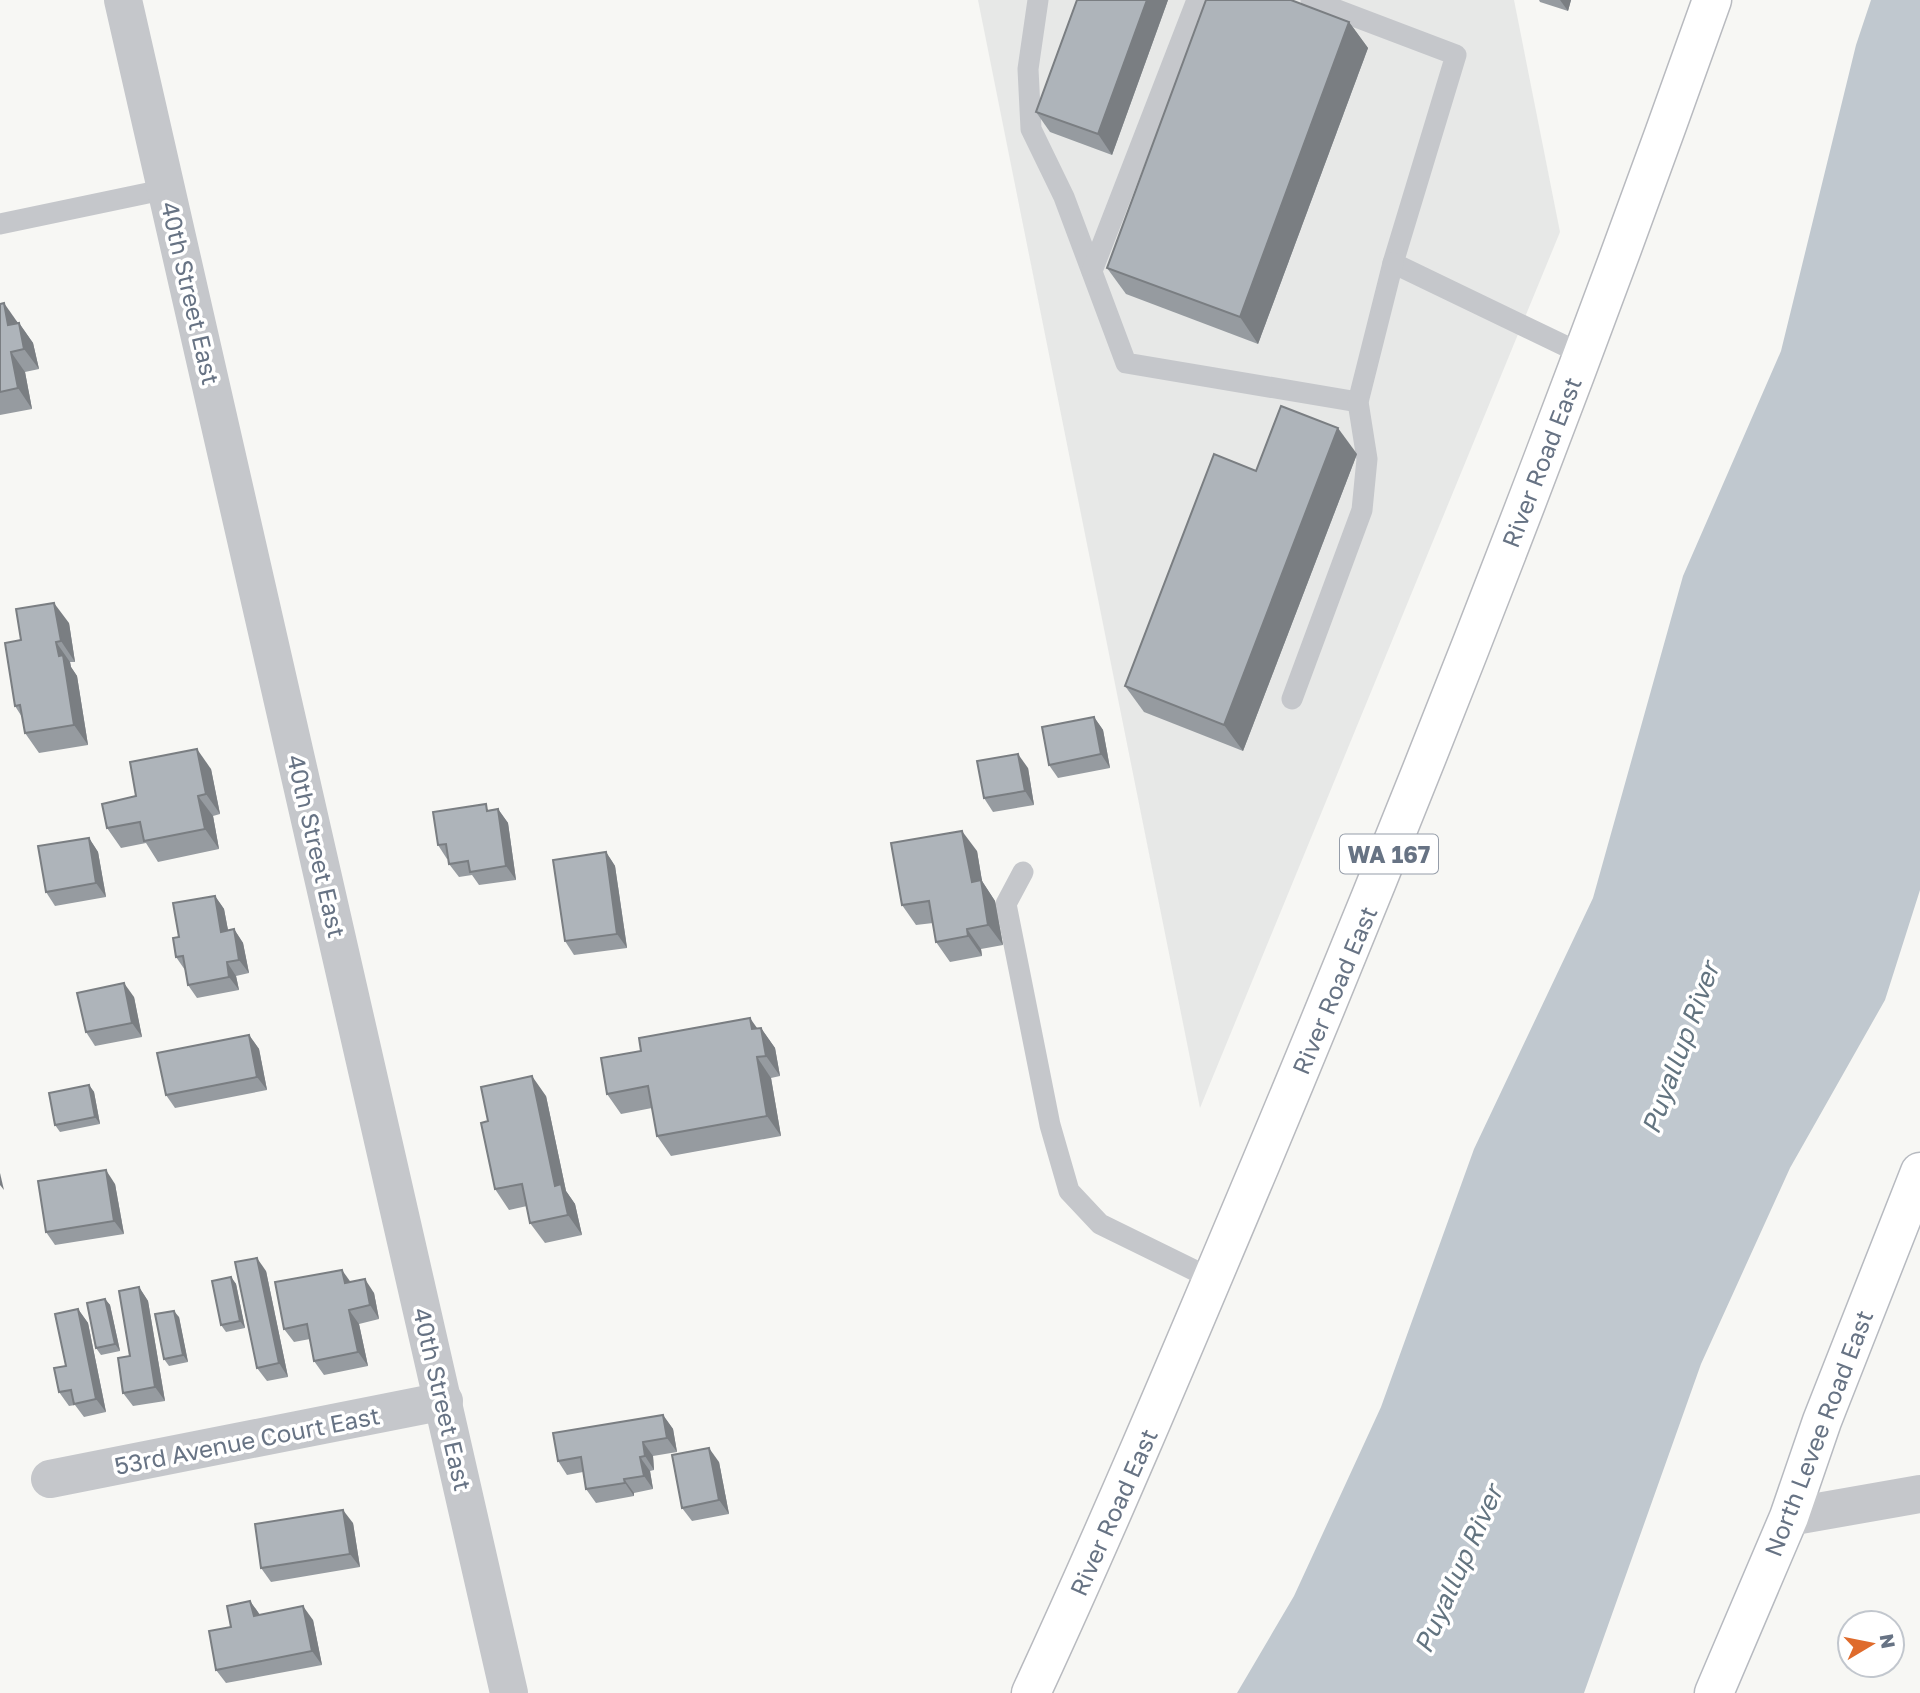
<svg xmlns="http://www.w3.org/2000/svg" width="1920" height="1693" font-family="'Golos Text',sans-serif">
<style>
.built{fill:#e7e8e7}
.water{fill:#c0c8cf}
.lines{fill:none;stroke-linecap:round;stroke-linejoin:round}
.secondary-casing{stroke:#b7bac0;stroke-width:41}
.primary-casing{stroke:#b8babf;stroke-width:41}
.lane{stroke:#c5c7cb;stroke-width:21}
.street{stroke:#c5c7cb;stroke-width:38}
.secondary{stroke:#fff;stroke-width:38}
.primary{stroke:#fff;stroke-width:38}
.wall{fill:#969ba0}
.shaded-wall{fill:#7a7e82}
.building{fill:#aeb4ba;stroke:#7a7e82;stroke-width:2}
.labels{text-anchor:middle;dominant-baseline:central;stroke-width:7;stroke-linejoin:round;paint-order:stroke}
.shield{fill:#fff;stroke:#959da9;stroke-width:2}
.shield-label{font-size:23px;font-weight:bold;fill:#677384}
.street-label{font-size:24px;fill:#677384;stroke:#fff}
.water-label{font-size:26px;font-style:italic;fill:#637480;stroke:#fff}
</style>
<rect width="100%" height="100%" fill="#f7f7f4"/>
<path class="built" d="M978,0H1514L1560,232L1200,1108Z"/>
<path class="water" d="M1871,0H1920V890L1885,1000L1790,1168L1701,1364L1584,1693H1237L1294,1596L1381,1407L1474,1149L1593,898L1683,576L1781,351L1856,45Z"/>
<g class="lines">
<defs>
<path id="secondary" d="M1714,1693L1789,1517L1822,1421L1920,1172"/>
<path id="primary" d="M1031,1693C1112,1518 1186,1341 1261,1163C1422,779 1573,392 1712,0"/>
</defs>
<use href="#secondary" class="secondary-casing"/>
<use href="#primary" class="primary-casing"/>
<g class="lane">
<path d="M1038,0L1028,69L1031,129L1064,197L1126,363L1358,402"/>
<path d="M1311,0L1456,55L1393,263L1582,354"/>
<path d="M0,224L167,189"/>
<path d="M1092,271L1197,0"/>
<path d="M1292,699L1362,510L1367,459L1358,402L1393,263"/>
<path d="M1023,872L1006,904L1050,1125L1069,1191L1100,1224L1212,1279"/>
</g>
<g class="street">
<path d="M123,0L509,1693"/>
<path d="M50,1479L444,1401"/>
<path d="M1789,1517L1920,1494"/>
</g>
<use href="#secondary" class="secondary"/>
<use href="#primary" class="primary"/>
</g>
<g class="wall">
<path d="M1077,0H1168L1112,155L1050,132L1036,112Z"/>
<path d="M1539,0H1571L1568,11L1540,2Z"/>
<path d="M1349,22L1368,48L1258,344L1126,294L1107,268Z"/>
<path d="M0,304L18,323H19L33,343L39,369L25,372L32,409L0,415Z"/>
<path d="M1357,454L1243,751L1144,712L1125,686L1256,471Z"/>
<path d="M69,623L75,662H70L71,667L77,676L88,745L39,753L25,733L22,717L15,706L21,640Z"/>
<path d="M1094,717L1103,730L1110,768L1058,778L1049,765Z"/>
<path d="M1028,768L1034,805L993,812L984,798Z"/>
<path d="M211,769L220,814L213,816L219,849L158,862L146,843L121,848L107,828L136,796Z"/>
<path d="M498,809L508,823L516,880L479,885L472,875L459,877L449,864V858L447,859L438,845L490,810Z"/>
<path d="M89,838L98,852L106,897L55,906L46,892Z"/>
<path d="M977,851L982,881L995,901L1003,945L981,949L982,956L950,962L936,942L933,923L916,925L902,905Z"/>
<path d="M606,852L615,866L627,948L574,955L565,941Z"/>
<path d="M215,896L224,909L228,930L234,929L243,943L249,973L236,976L239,990L197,998L188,985L185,970L176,957L179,937Z"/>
<path d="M134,997L142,1037L95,1046L86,1032Z"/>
<path d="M757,1028H761L775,1048L780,1076L771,1078L781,1136L671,1156L657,1136L652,1108L621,1114L607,1094Z"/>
<path d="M249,1035L259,1049L267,1090L175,1108L166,1095Z"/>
<path d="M89,1085L94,1092L100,1124L60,1132L55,1125Z"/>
<path d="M546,1096L566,1191L575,1204L582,1235L545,1243L530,1223L527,1206L509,1210L495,1189L488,1121Z"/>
<path d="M115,1184L124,1234L55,1245L46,1232Z"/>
<path d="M266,1271L288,1377L267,1381L257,1368Z"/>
<path d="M231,1277L236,1284L245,1328L226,1332L221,1325Z"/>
<path d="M351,1282L374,1293L379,1319L359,1324L368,1366L324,1375L314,1361L310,1339L294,1342L284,1329Z"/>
<path d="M139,1287L148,1301L165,1401L133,1406L123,1393L130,1356Z"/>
<path d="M105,1299L110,1305L120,1351L101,1355L96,1348Z"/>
<path d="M78,1309L88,1323L106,1412L84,1417L75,1405L69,1406L59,1392L66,1366Z"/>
<path d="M179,1317L188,1362L169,1366L164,1359Z"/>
<path d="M663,1415L673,1429L677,1452L653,1456L654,1470L650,1471L653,1489L634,1493V1496L596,1503L586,1489L583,1472L567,1475L558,1461Z"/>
<path d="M719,1462L729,1514L692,1521L682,1508Z"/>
<path d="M353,1523L360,1567L271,1582L261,1568Z"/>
<path d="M250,1601L260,1615L313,1620L322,1665L226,1683L216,1670L231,1627Z"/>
</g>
<g class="shaded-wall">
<path d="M1147,0H1168L1112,155L1098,134Z"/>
<path d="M1560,0H1571L1568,11Z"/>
<path d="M1349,22L1368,48L1258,344L1240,317Z"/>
<path d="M4,303L18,323L8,325Z"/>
<path d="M19,323L33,343L39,369L24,349Z"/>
<path d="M11,352L25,372L32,409L18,388Z"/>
<path d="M1338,428L1357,454L1243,751L1224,725Z"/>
<path d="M54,603L69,623L75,662L61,641Z"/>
<path d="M56,642L70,662L71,667L77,676L88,745L74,725Z"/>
<path d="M1094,717L1103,730L1110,768L1101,754Z"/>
<path d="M197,749L211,769L220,814L206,794Z"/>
<path d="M1018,754L1028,768L1034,805L1025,791Z"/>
<path d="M198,796L213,816L219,849L205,829Z"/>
<path d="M498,809L508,823L516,880L506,866Z"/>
<path d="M962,831L977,851L982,881L995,901L1003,945L988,925L972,882Z"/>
<path d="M89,838L98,852L106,897L96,883Z"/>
<path d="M606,852L615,866L627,948L617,934Z"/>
<path d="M215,896L224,909L231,946L221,932Z"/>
<path d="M234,929L243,943L249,973L239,960Z"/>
<path d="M967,929L981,949L982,956L968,936Z"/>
<path d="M227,962L236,976L239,990L229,977Z"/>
<path d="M124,983L134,997L142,1037L132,1023Z"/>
<path d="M750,1018L762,1035L761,1028L775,1048L780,1076L766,1056L752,1029Z"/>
<path d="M249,1035L259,1049L267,1090L257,1077Z"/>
<path d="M757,1057L771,1078L781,1136L767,1116Z"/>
<path d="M532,1076L546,1096L566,1191L575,1204L582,1235L568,1215L555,1186Z"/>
<path d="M89,1085L94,1092L100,1124L95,1117Z"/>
<path d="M106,1170L115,1184L124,1234L114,1221Z"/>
<path d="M0,1173L4,1190L0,1185Z"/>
<path d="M257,1258L266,1271L288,1377L279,1363Z"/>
<path d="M342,1270L352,1284L345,1283Z"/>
<path d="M231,1277L236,1284L245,1328L240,1321Z"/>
<path d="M365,1279L374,1293L379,1319L370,1305Z"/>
<path d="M139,1287L148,1301L165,1401L155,1387Z"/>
<path d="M105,1299L110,1305L120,1351L115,1344Z"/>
<path d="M78,1309L88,1323L106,1412L96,1399Z"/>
<path d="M349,1310L359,1324L368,1366L358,1352Z"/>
<path d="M174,1311L179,1317L188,1362L183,1355Z"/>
<path d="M663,1415L673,1429L677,1452L667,1438Z"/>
<path d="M643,1442L653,1456L654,1470L645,1456Z"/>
<path d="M709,1448L719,1462L729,1514L719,1500Z"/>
<path d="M640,1457L650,1471L653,1489L644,1476Z"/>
<path d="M624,1479L634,1493V1496L625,1483Z"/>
<path d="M343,1510L353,1523L360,1567L350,1554Z"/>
<path d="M250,1601L260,1615L254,1616Z"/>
<path d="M303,1606L313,1620L322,1665L312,1651Z"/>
</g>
<g class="building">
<path d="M1077,0H1147L1098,134L1036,112Z"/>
<path d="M1206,0H1291L1349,22L1240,317L1107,268Z"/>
<path d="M4,303L8,325L19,323L24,349L11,352L18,388L0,392V304Z"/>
<path d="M1281,406L1338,428L1224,725L1125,686L1214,454L1256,471Z"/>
<path d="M54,603L61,641L56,642L59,656L63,655L74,725L25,733L20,705L15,706L5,643L21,640L16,609Z"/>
<path d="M1094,717L1101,754L1049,765L1042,727Z"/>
<path d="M197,749L206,794L198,796L205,829L144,841L140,822L107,828L102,804L136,796L130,762Z"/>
<path d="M1018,754L1025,791L984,798L977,761Z"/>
<path d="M486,804L487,811L498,809L506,866L470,872L468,861L449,864L446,844L438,845L433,812Z"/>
<path d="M962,831L972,882L981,880L988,925L967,929L968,936L936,942L929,901L902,905L891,843Z"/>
<path d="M89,838L96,883L46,892L38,846Z"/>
<path d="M606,852L617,934L565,941L553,860Z"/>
<path d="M215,896L221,932L234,929L239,960L227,962L229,977L188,985L183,956L176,957L173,938L179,937L173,903Z"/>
<path d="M124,983L132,1023L86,1032L77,993Z"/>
<path d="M750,1018L752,1029L761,1028L766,1056L757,1057L767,1116L657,1136L648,1086L607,1094L601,1058L641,1051L639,1038Z"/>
<path d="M249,1035L257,1077L166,1095L157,1053Z"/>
<path d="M532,1076L555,1186L561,1184L568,1215L530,1223L522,1184L495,1189L481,1123L488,1121L481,1087Z"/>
<path d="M89,1085L95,1117L55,1125L49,1093Z"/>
<path d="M106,1170L114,1221L46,1232L38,1181Z"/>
<path d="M257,1258L279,1363L257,1368L235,1262Z"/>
<path d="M342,1270L345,1283L365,1279L370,1305L349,1310L358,1352L314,1361L307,1324L284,1329L275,1282Z"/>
<path d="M231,1277L240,1321L221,1325L212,1281Z"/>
<path d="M139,1287L155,1387L123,1393L118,1358L130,1356L119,1291Z"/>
<path d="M105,1299L115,1344L96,1348L87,1303Z"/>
<path d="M78,1309L96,1399L74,1404L71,1390L59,1392L54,1368L66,1366L55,1314Z"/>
<path d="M174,1311L183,1355L164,1359L155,1314Z"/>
<path d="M663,1415L667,1438L643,1442L645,1456L640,1457L644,1476L624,1479L625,1483L586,1489L581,1457L558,1461L553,1433Z"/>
<path d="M709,1448L719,1500L682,1508L672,1455Z"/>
<path d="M343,1510L350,1554L261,1568L255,1524Z"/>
<path d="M250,1601L254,1616L303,1606L312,1651L216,1670L209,1631L231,1627L227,1606Z"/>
</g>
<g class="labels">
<rect class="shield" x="1340" y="834.5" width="98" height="39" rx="5"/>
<g class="shield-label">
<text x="1389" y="854">WA 167</text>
</g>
<g class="street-label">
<text transform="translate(191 293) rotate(77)">40th Street East</text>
<text transform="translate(1541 462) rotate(-69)">River Road East</text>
<text transform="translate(317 846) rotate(77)">40th Street East</text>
<text transform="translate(1334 990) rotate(-67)">River Road East</text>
<text transform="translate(443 1399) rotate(77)">40th Street East</text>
<text transform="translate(1818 1433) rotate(-69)">North Levee Road East</text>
<text transform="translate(247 1440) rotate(-11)">53rd Avenue Court East</text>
<text transform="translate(1113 1512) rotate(-66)">River Road East</text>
</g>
<g class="water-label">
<text transform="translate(1680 1048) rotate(-70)">Puyallup River</text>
<text transform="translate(1458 1569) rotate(-66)">Puyallup River</text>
</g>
</g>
<g transform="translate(1871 1644) rotate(80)"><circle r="33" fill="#ffffff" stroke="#c2c7ce" stroke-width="2"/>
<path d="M0-5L12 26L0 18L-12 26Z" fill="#df6b2c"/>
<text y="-10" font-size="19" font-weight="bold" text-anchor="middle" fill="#677384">N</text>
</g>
</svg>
